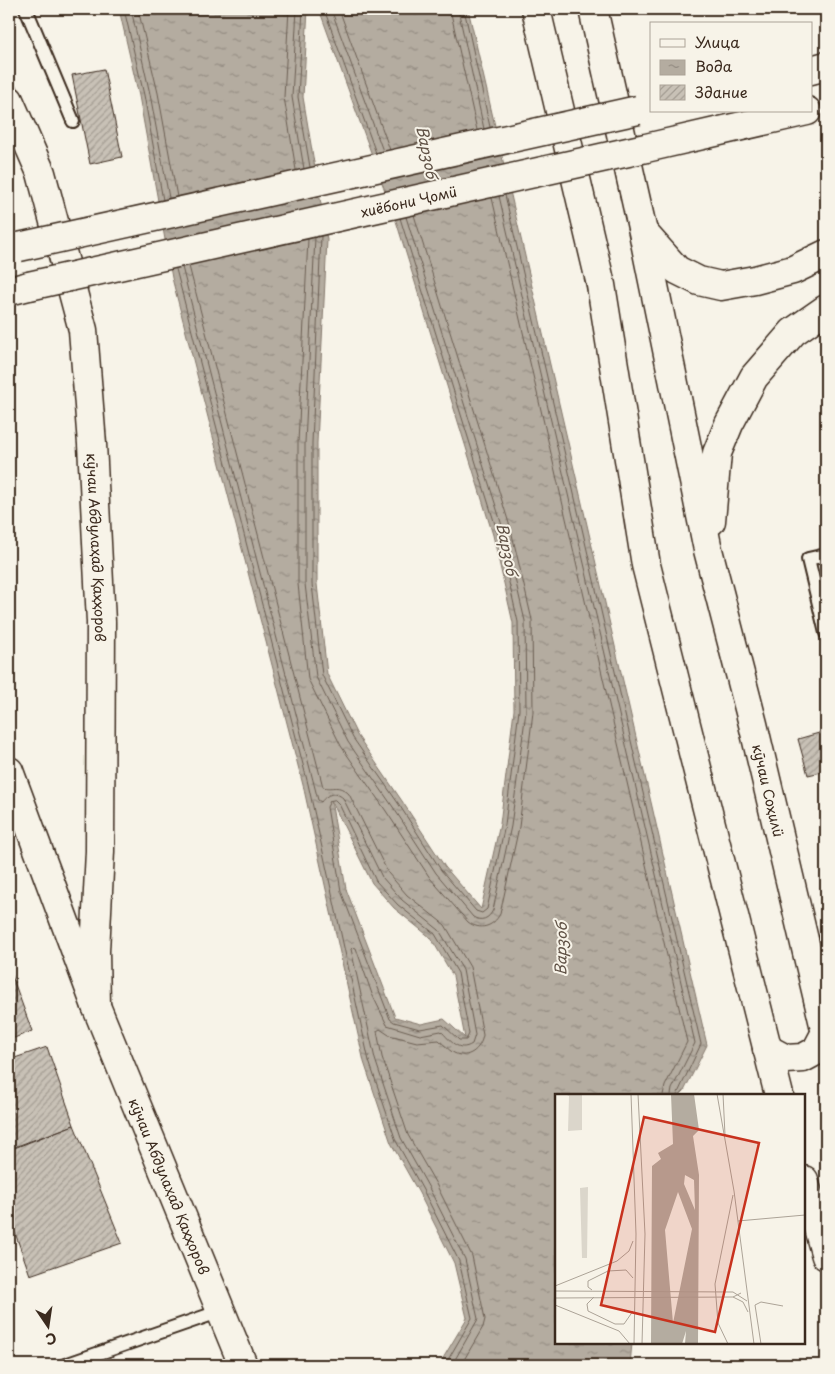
<svg xmlns="http://www.w3.org/2000/svg" width="835" height="1374" font-family="'Playpen Sans',sans-serif">
<style>
.water{fill:url(#water-ripples);stroke:#84786c;fill-rule:evenodd}
.lines{fill:none;stroke-linecap:round;stroke-linejoin:round}
.shore{stroke:#6b5e52;stroke-width:1}
.building{fill:url(#building-hatch);stroke:#3b2a1e}
.lane-casing{stroke:#3b2a1e;stroke-width:16}
.secondary-casing{stroke:#3b2a1e;stroke-width:31}
.lane{stroke:#f7f3e8;stroke-width:12}
.secondary{stroke:#f7f3e8;stroke-width:28}
.secondary-bridge-casing{stroke:#3b2a1e;stroke-width:31;stroke-linecap:butt}
.secondary-bridge{stroke:#f7f3e8;stroke-width:28}
.labels{text-anchor:middle;dominant-baseline:central;stroke-width:4;stroke-linejoin:round;paint-order:stroke}
.street-label{font-size:14px;fill:#3b2a1e;stroke:#f7f3e8}
.water-label{font-size:15px;font-style:italic;fill:#5f5145;stroke:#f7f3e8}
.inset-road{fill:none;stroke:#aca397;stroke-width:1}
.view{fill:#c8321e;fill-opacity:0.15;stroke:#c8321e;stroke-width:2.5}
.inset-edge{fill:none;stroke:#3b2a1e;stroke-width:2.5}
</style>
<defs>
<pattern id="water-ripples" width="26" height="14" patternUnits="userSpaceOnUse" patternTransform="scale(1.25)"><rect width="26" height="14" fill="#b4aca0"/><path d="M2 4q2-2 4 0t4 0M15 11q2-2 4 0t4 0" fill="none" stroke="#948c82"/></pattern>
<pattern id="building-hatch" width="6" height="6" patternUnits="userSpaceOnUse" patternTransform="scale(1.25)"><rect width="6" height="6" fill="#c8c1b6"/><path d="M-1 1l2-2M0 6l6-6M5 7l2-2" fill="none" stroke="#a49d93"/></pattern>
</defs>
<rect width="100%" height="100%" fill="#f7f3e8"/>
<filter id="ink" filterUnits="userSpaceOnUse"><feTurbulence type="fractalNoise" baseFrequency=".02" numOctaves="2"/><feDisplacementMap in="SourceGraphic" scale="10" xChannelSelector="R" yChannelSelector="G"/><feConvolveMatrix kernelMatrix="1 2 1 2 8 2 1 2 1" color-interpolation-filters="sRGB"/></filter>
<g filter="url(#ink)">
<path class="water" d="M119,9H308L303,97L327,240L317,443V584L327,674L357,735L402,801L445,867L481,909L500,824L514,710L513,623L493,535L397,224L319,9H468L707,1045L684,1091L680,1095H556V1343H632L630,1365H439L467,1318L454,1263L419,1193L391,1143L364,1062L303,785L172,278L139,96ZM331,800L372,883L394,908L431,938L453,976L465,1038L444,1019L421,1024L395,1017L346,889Z"/>
<g class="lines">
<g class="shore">
<path d="M124,9L144,95L163,200"/>
<path d="M131,9L150,94L169,198"/>
<path d="M138,9L158,93L177,197"/>
<path d="M289,9L284,97L296,170"/>
<path d="M297,9L292,97L304,169"/>
<path d="M303,9L298,97L310,167"/>
<path d="M324,9L376,153"/>
<path d="M331,9L383,151"/>
<path d="M339,9L390,150"/>
<path d="M450,9L477,130"/>
<path d="M458,9L484,129"/>
<path d="M464,9L490,127"/>
<path d="M505,195L701,1044L677,1095"/>
<path d="M499,196L695,1043L672,1089L671,1095"/>
<path d="M492,198L687,1042L665,1086L663,1095"/>
<path d="M321,236L312,443V584L322,675L353,738L398,803L441,870L476,911L482,913L487,909L505,825L519,710L518,622L498,534L400,218"/>
<path d="M315,237L305,443V584L316,677L348,742L393,807L436,873L473,917C481,922 489,919 493,910L511,826L526,711L525,621L504,532L406,217"/>
<path d="M308,239L298,443V584L308,679L341,746L386,811L430,878L468,922C480,931 493,927 500,914L519,827L533,712L532,620L511,530L414,215"/>
<path d="M189,266L323,787C333,790 338,783 349,794L388,873L407,895L445,925L470,967L483,1035C481,1049 468,1060 454,1053C448,1050 444,1044 439,1040L417,1042L389,1035L380,1029L377,1031L382,1057L408,1135L436,1184L472,1256L485,1319L483,1327L461,1365"/>
<path d="M182,267L318,800L321,802C327,794 335,791 343,798L382,877L402,900L439,930L463,970L475,1035L472,1044C458,1053 450,1040 441,1031L420,1035L387,1025L372,994L356,948L353,947L351,949L375,1059L401,1138L429,1188L465,1259L478,1319L452,1365"/>
<path d="M176,269L308,784L369,1061L396,1141L423,1190L459,1261L472,1318L445,1365"/>
<path d="M335,800L339,804L376,881L398,905L435,934L458,973L469,1034L466,1040H459L443,1025L420,1029L394,1022L390,1019L341,891L327,807L330,801Z"/>
</g>
</g>
<g class="building">
<path d="M104,69L122,157L90,164L72,75Z"/>
<path d="M826,731V771L808,775L798,739Z"/>
<path d="M9,968L32,1031L9,1040Z"/>
<path d="M47,1047L74,1125L9,1149V1060Z"/>
<path d="M74,1125L122,1243L30,1275L9,1216V1150Z"/>
</g>
<g class="lines">
<defs>
<g id="lane">
<path d="M26,9L73,121"/>
<path d="M826,555L808,559L826,633"/>
<path d="M65,1365L221,1311"/>
</g>
<g id="secondary">
<path d="M536,9L601,285L646,565L779,1095"/>
<path id="s1" d="M593,9L643,232L708,550L753,724L826,1033"/>
<path d="M811,70L826,66"/>
<path id="s2" d="M9,100L41,173L83,330L92,444L101,622L100,851L95,951L96,1006"/>
<path d="M646,148L807,111"/>
<path d="M644,233L677,270L699,281L721,286L755,280L793,270L826,254"/>
<path d="M9,291L29,286"/>
<path d="M711,521L717,453L729,424L754,377L793,332L826,309"/>
<path id="s3" d="M9,771L96,1006L243,1365"/>
<path d="M767,1049L786,1059L803,1058L816,1051L826,1032"/>
<path d="M804,1180L826,1256"/>
</g>
</defs>
<use href="#lane" class="lane-casing"/>
<use href="#secondary" class="secondary-casing"/>
<use href="#lane" class="lane"/>
<use href="#secondary" class="secondary"/>
<defs>
<g id="secondary-bridge">
<path d="M19,247L638,110"/>
<path id="s4" d="M29,286L646,148"/>
</g>
</defs>
<use href="#secondary-bridge" class="secondary-bridge-casing"/>
<use href="#secondary-bridge" class="secondary-bridge"/>
</g>
</g>
<g class="labels">
<g class="street-label">
<text stroke="none"><textPath href="#s4" startOffset="389">хиёбони Ҷомӣ</textPath></text>
<text stroke="none"><textPath href="#s2" startOffset="460">кӯчаи Абдулаҳад Қаҳҳоров</textPath></text>
<text stroke="none"><textPath href="#s1" startOffset="801">кӯчаи Соҳилӣ</textPath></text>
<text stroke="none"><textPath href="#s3" startOffset="445">кӯчаи Абдулаҳад Қаҳҳоров</textPath></text>
</g>
<g class="water-label">
<text transform="translate(428 152) rotate(79)">Варзоб</text>
<text transform="translate(508 549) rotate(79)">Варзоб</text>
<text transform="translate(560 949) rotate(-89)">Варзоб</text>
</g>
</g>
<g transform="translate(555 1094)">
<rect width="250" height="250" fill="#f7f3e8"/>
<path d="M10,0H27V36L13,37L14,2ZM33,93L32,164H27L25,94Z" fill="#dbd6cb"/>
<path d="M116,0H139L144,36L138,42L144,81L143,250H130L131,237L127,250H96L97,72L106,65L103,59L118,50ZM130,81L139,86L140,116L129,90ZM123,98L137,135L118,229L110,136Z" fill="#b4aca0" fill-rule="evenodd"/>
<path class="inset-road" d="M76,0L81,140L79,250M83,0L90,140L87,250M162,0L179,97L199,250M168,0L170,41M183,127L250,121M0,192L62,167L74,157L78,147M37,196L33,193V187L53,177L71,176L78,184M0,197L178,198L192,207M39,203L32,210L33,217L60,230H69L78,217M178,203L188,208L193,218M0,204L178,203L186,199M0,211L64,237L75,250M173,250L163,229L160,190L178,101M206,250L200,211L206,208L228,212"/>
<path class="view" d="M89,23L204,49L160,238L46,211Z"/>
<rect width="250" height="250" class="inset-edge"/>
</g>
<rect width="835" height="1374" fill="none" stroke="#f7f3e8" stroke-width="30"/>
<rect x="15" y="15" width="805" height="1344" fill="none" stroke="#3b2a1e" stroke-width="2" filter="url(#ink)"/>
<rect x="650" y="22" width="162" height="90" fill="#f7f3e8" stroke="#aca397"/>
<rect x="660" y="39" width="25" height="8" fill="#f7f3e8" stroke="#aca397"/>
<text x="695" y="48" font-size="15" fill="#3b2a1e">Улица</text>
<rect x="660" y="60" width="25" height="15" fill="url(#water-ripples)" stroke="#aca397"/>
<text x="695" y="72" font-size="15" fill="#3b2a1e">Вода</text>
<rect x="660" y="85" width="25" height="15" fill="url(#building-hatch)" stroke="#aca397"/>
<text x="695" y="98" font-size="15" fill="#3b2a1e">Здание</text>
<g transform="translate(48 1326) rotate(167)" stroke="#f7f3e8" stroke-width="4" paint-order="stroke">
<path d="M0-4L9 19L0 12L-9 19Z" fill="#3b2a1e"/>
<text y="-8" font-size="14" font-weight="bold" text-anchor="middle" fill="#3b2a1e">С</text>
</g>
</svg>
